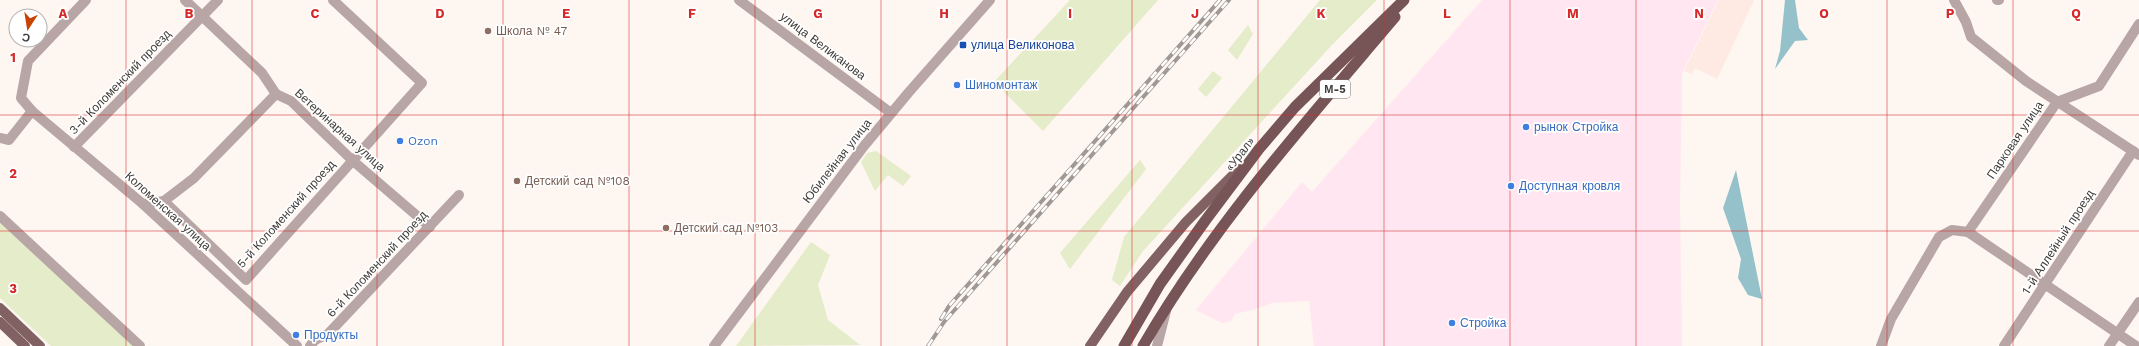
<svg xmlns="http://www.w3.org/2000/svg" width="2139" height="346" font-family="'Work Sans',sans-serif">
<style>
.commercial{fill:#ffe6f0}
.industrial{fill:#fee9e3}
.green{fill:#e5ecc9}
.water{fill:#94c1ca}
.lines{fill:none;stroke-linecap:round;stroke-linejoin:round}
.minor{stroke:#b8a5a5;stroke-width:10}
.tertiary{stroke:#b8a5a5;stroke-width:10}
.primary{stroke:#816162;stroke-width:10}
.trunk{stroke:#775556;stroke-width:11}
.rail-casing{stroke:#9f9995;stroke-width:4}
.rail{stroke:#fff;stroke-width:2.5;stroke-dasharray:8;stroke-linecap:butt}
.grid{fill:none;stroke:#d62828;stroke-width:1;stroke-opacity:0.55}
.education-dot{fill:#8d6e63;stroke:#fff;stroke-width:1.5}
.transit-dot{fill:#1a4fb4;stroke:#fff;stroke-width:1.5}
.shop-dot{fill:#3f7fe0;stroke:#fff;stroke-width:1.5}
.labels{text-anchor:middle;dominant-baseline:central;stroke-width:3.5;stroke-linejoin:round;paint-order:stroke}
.shield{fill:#fff;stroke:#797674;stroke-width:1}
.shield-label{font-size:11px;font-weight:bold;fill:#3f3c39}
.education-label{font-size:12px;fill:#785e54;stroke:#fff;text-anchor:start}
.transit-label{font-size:12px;fill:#164399;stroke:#fff;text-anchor:start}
.street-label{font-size:12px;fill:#3f3c39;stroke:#fff}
.shop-label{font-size:12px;fill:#366cbe;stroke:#fff;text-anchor:start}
.grid-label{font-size:13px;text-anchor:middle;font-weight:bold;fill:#d62828;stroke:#fff;stroke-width:3.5;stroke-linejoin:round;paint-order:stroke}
</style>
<rect width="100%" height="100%" fill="#fef6f1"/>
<path class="commercial" d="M1482,0H1718L1682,73L1680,206L1682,346H1314L1309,301L1272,303L1256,309L1235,314L1231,321L1222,323L1196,310L1302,182L1312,192Z"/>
<path class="industrial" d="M1719,0H1754L1717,79L1695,68L1692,74L1684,71Z"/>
<g class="green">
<path d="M1070,0H1158L1043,131L994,82Z"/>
<path d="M1320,0H1377L1332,45L1143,251L1120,286L1112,280L1124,237Z"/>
<path d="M1248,25L1253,34L1237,60L1228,50Z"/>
<path d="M1213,71L1222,78L1206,97L1198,89Z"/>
<path d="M876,151L911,176L903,186L888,175L875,191L861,162L867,153Z"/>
<path d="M1140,160L1146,169L1070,269L1060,253Z"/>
<path d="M0,216L140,346H51L0,298Z"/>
<path d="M811,242L830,255L818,285L828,320L860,345L736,346Z"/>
</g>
<g class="water">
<path d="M1785,0H1795L1799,28L1808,40L1795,41L1775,69L1780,51Z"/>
<path d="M1736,170L1762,299L1748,295L1738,278L1741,259L1723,208Z"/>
</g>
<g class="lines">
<g class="minor">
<path d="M86,0L28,61L21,98L32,111L143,204L297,346"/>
<path d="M185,0L262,73L276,94L291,101L352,160L430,227"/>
<path d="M739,0L891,113"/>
<path d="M1954,0L1966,22L1971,37L2026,81L2139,155"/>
<path d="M1997,0H1999"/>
<path d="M0,138L9,140L32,111"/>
<path d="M74,147L218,0"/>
<path d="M164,201L246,280L422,83L333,0"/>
<path d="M143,204L164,201L194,178L276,94"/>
<path d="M0,216L140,346"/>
<path d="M1968,232L2057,102L2099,86L2139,24"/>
<path d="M310,346L315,340L328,334L459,195"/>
<path d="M1881,346L1891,319L1939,237L1952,230L1968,232L2136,346"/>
<path d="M2004,346L2133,151"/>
<path d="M2109,346L2139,302"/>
</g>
<g class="tertiary">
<path d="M714,346L864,146L909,92L990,0"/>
<path d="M1157,346L1166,311"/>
</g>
<g class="primary">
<path d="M0,308L40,346"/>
<path d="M0,322L25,346"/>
<path d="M1090,346L1127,292L1186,222L1239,169"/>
</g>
<g class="trunk">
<path d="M1124,346L1160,284L1205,221L1259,149L1295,107L1404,0"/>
<path d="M1143,346C1212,227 1306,122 1395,17"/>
</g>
<defs>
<g id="rail">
<path d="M941,319L949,306L1220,0"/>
<path d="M928,346L944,322L1229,0"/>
</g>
</defs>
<use href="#rail" class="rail-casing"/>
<use href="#rail" class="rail"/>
</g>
<path class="grid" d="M126,0V346M252,0V346M377,0V346M503,0V346M629,0V346M755,0V346M881,0V346M1007,0V346M1132,0V346M1258,0V346M1384,0V346M1510,0V346M1636,0V346M1762,0V346M1887,0V346M2013,0V346M0,115H2139M0,231H2139"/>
<g class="education-dot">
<circle cx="488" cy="31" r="4"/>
<circle cx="517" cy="181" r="4"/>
<circle cx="666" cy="228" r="4"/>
</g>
<rect class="transit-dot" x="959" y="41" width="8" height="8" rx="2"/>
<g class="shop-dot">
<circle cx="957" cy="85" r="4"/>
<circle cx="1526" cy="127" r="4"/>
<circle cx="400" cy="141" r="4"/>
<circle cx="1511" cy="186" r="4"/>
<circle cx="1452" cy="323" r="4"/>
<circle cx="296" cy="335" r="4"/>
</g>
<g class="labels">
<rect class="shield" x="1320" y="80" width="30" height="18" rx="3"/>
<g class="shield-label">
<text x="1335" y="89">М-5</text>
</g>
<g class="education-label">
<text x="496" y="31">Школа № 47</text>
<text x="525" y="181">Детский сад №108</text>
<text x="674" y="228">Детский сад №103</text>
</g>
<g class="transit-label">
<text x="971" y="45">улица Великонова</text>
</g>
<g class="street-label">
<text transform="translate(823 46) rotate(37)">улица Великанова</text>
<text transform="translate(120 82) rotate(-46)">3-й Коломенский проезд</text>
<text transform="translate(340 130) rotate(42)">Ветеринарная улица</text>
<text transform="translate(2015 140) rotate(-56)">Парковая улица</text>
<text transform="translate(1240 154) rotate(-52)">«Урал»</text>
<text transform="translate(837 161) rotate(-52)">Юбилейная улица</text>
<text transform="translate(168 211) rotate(42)">Коломенская улица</text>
<text transform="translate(286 214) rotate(-48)">5-й Коломенский проезд</text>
<text transform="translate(2058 242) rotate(-57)">1-й Аллейный проезд</text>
<text transform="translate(377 264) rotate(-47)">6-й Коломенский проезд</text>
</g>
<g class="shop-label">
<text x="965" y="85">Шиномонтаж</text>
<text x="1534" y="127">рынок Стройка</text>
<text x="408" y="141">Ozon</text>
<text x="1519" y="186">Доступная кровля</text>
<text x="1460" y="323">Стройка</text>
<text x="304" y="335">Продукты</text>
</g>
</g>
<g class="grid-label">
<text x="63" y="18">A</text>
<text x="189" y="18">B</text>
<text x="315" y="18">C</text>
<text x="440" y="18">D</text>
<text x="566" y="18">E</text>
<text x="692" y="18">F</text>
<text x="818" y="18">G</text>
<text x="944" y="18">H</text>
<text x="1070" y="18">I</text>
<text x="1195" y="18">J</text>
<text x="1321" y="18">K</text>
<text x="1447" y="18">L</text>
<text x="1573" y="18">M</text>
<text x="1699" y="18">N</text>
<text x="1824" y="18">O</text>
<text x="1950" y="18">P</text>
<text x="2076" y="18">Q</text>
<text x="13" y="62">1</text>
<text x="13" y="178">2</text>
<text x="13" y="293">3</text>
</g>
<g transform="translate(28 28) rotate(192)"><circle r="19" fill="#ffffff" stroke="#b2b1b0"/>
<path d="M0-3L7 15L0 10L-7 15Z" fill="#c94300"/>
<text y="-6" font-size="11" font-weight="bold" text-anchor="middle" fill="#3f3c39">С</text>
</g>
</svg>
